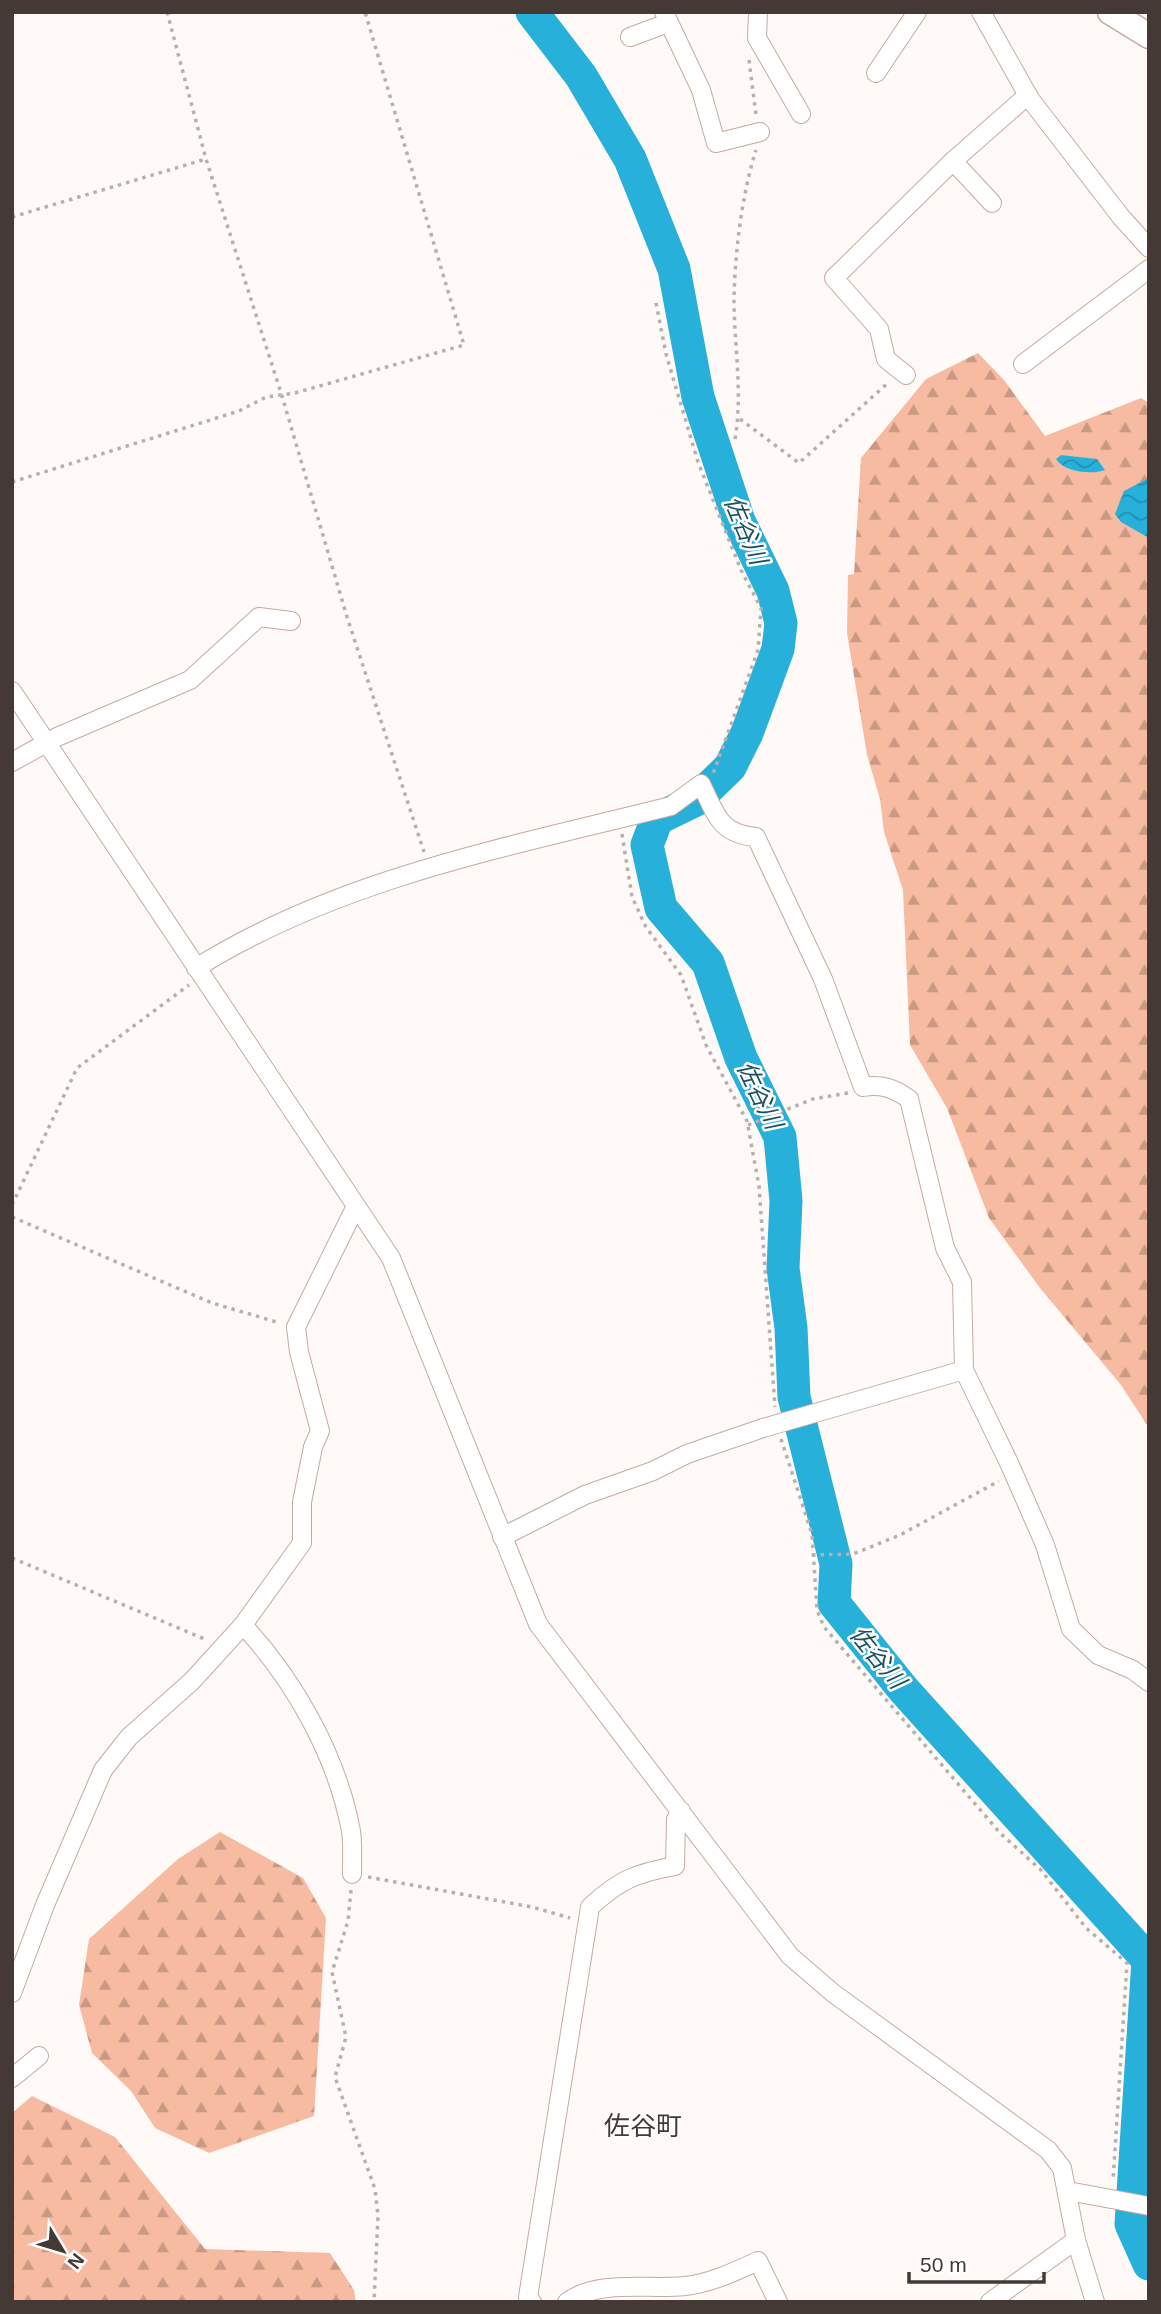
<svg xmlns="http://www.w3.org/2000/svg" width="1161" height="2314" font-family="Helvetica,'Noto Sans JP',sans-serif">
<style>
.forest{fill:url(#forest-firs)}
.water{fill:url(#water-waves)}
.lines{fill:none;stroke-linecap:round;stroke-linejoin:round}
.river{stroke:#26b0da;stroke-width:33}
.minor-casing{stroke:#c4aba0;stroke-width:20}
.secondary-casing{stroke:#c4aba0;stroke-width:27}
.path{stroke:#b8b0ad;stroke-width:3.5;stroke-dasharray:3.5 5;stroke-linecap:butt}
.minor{stroke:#fff;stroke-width:18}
.secondary{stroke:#fff;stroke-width:24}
.labels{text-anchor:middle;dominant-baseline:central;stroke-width:5;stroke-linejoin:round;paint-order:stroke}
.water-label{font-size:24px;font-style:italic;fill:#1c5062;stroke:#fff}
.quarter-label{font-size:26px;fill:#443935;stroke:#fff}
</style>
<defs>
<pattern id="forest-firs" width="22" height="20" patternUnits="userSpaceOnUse" patternTransform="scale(1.75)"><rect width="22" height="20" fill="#f6bba1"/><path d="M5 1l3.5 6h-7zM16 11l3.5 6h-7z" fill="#c99984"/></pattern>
<pattern id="water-waves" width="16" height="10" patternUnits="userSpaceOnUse" patternTransform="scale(1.75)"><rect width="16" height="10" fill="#26b0da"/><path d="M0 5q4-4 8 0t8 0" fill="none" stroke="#2290b2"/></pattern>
</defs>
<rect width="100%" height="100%" fill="#fff9f7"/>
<g class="forest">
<path d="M978,353L1004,380L1045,436L1141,398L1149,403V1428L1121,1385L1040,1288L989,1218L947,1108L910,1045L903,890L884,832L880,799L867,755L847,633L848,575L854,574L861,458L926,379Z"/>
<path d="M220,1832L303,1878L326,1918L314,2116L209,2153L155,2128L131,2091L92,2053L79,2005L89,1939L178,1859Z"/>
<path d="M32,2096L115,2137L205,2249L330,2253L354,2290L356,2302H12V2113Z"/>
</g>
<g class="water">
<path d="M1061,455L1097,459L1105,470C1091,475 1064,472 1056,459Z"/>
<path d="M1149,478V538L1121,522L1115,514L1124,491Z"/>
</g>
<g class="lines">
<path class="river" d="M532,12L581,76L630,159L674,269L698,397L739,521L773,591L781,623L778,649L747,733L730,767L696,800L657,819L647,845L661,908L708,963L741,1058L780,1137L786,1201L783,1268L791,1328L794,1397L836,1564L834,1603L903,1689L1148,1960L1131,2224L1149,2264"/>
<defs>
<g id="minor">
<path d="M664,12L701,90L716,143L760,132"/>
<path d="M758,12L757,38L801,114"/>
<path d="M981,12L1030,99L1121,217L1149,248"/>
<path d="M630,37L668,23"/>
<path d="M876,73L917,12"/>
<path d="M953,161L992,203"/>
<path d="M1023,364L1149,269"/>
<path d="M906,375L886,359L879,329L834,278L953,161L1028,95"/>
<path d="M12,691L391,1258L538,1624L790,1956L833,1993L1048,2150L1062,2168L1076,2240L1095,2302"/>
<path d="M12,762L57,737L190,680L259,617L291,621"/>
<path d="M196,968C340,878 509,847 671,806L701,784C716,814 719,834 756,837L823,979L863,1087C881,1084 894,1088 909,1099L945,1248L962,1282L964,1370L1010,1465L1045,1545L1071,1629L1098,1655L1133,1670L1149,1682"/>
<path d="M502,1537L585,1495L653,1471L687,1454L763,1428L964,1370"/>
<path d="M243,1625C295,1681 337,1756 351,1831C353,1845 352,1860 352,1874"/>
<path d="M12,1993L45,1905L103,1770L129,1737L192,1681L243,1625L302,1543V1502L313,1447L320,1431L299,1352L296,1327L355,1208"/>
<path d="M12,2078L39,2056"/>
<path d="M1068,2191L1149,2206"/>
<path d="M532,2302L528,2297L590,1907C619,1880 636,1873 675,1866L676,1819L681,1811"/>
<path d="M567,2302C599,2279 648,2290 685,2286C711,2283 734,2272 758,2261L778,2302"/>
<path d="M990,2302L1076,2240"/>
</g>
<path id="secondary" d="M1110,12L1149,36"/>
</defs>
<use href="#minor" class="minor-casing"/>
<use href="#secondary" class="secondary-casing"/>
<g class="path">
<path d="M167,12L206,159L282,396L347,617L424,852"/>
<path d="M749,60L756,115"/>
<path d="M12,217L206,159"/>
<path d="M656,303L666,354L698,462L741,570L761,608L758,650L713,774"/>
<path d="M740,419L799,463L889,382"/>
<path d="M735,439C743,392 734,345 734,299C735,251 742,194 756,150"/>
<path d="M12,482L239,411L266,397L295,393L464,345L365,12"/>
<path d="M622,834L632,897L646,927L681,975L706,1045L747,1121L759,1186L775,1407"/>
<path d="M748,1125L813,1099L848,1093"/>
<path d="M12,1205L77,1068L189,985"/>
<path d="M12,1217L212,1303L280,1323"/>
<path d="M781,1439L812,1534L817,1610L824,1627L1000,1833L1041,1870L1086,1928L1127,1963L1113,2181"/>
<path d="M812,1555L853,1554L900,1535L999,1481"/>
<path d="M12,1558L207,1640"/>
<path d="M368,1877L532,1907L570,1918"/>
<path d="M351,1890L348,1921L332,1972L346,2037L335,2077L375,2189L378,2216L374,2302"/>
</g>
<use href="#minor" class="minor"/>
<use href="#secondary" class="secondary"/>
</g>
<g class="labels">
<g class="water-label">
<text transform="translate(746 530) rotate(67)">佐谷川</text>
<text transform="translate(760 1095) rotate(64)">佐谷川</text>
<text transform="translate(878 1657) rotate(51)">佐谷川</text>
</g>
<g class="quarter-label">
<text x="643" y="2126">佐谷町</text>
</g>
</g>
<rect width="1161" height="2314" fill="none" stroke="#443935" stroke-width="28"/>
<g transform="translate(63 2251) rotate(128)" stroke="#ffffff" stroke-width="5" paint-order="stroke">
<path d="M0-5L12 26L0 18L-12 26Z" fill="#443935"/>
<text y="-10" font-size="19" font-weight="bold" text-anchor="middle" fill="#443935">N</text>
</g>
<path d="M909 2272v10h135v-10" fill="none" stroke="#443935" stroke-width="3.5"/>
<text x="920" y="2272" font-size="21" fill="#443935" stroke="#ffffff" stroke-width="5" paint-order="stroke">50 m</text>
</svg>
